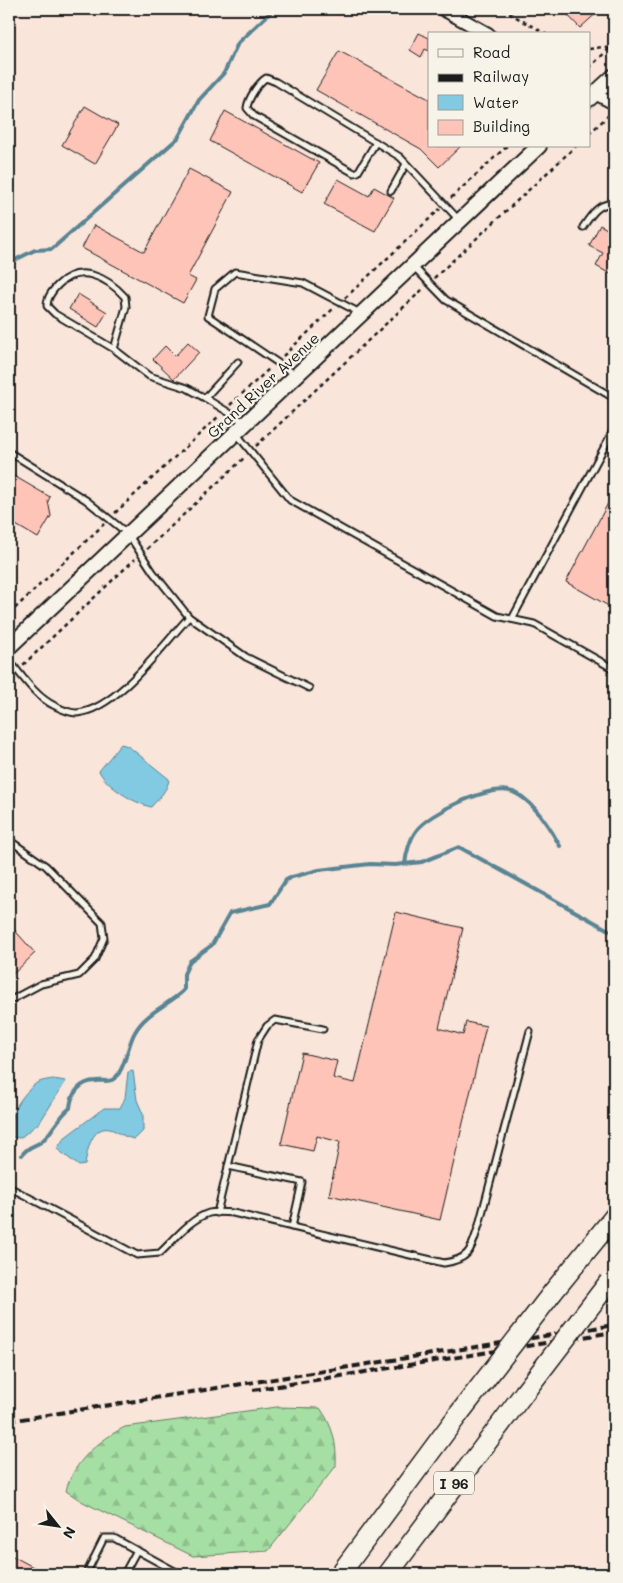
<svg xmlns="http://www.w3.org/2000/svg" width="623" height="1583" font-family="Mali,sans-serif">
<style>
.forest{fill:url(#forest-firs);stroke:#617e60}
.water{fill:#82c9e2;stroke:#598493}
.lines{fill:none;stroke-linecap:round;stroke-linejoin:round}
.stream{stroke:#598493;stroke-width:4}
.building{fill:#ffc4b8;stroke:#1c1c1c}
.service-casing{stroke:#1c1c1c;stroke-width:9}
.minor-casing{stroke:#1c1c1c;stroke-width:14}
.tertiary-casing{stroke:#1c1c1c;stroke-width:16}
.secondary-casing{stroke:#1c1c1c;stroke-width:18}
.motorway-casing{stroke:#1c1c1c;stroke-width:22}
.path{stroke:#1c1c1c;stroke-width:2.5;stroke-dasharray:4 4;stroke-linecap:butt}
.service{stroke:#f7f3e8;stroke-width:5}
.minor{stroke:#f7f3e8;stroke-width:10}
.tertiary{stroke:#f7f3e8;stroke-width:12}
.secondary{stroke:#f7f3e8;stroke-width:14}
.motorway{stroke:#f7f3e8;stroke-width:19}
.rail{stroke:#1c1c1c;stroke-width:4;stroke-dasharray:8 4;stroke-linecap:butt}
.motorway-bridge-casing{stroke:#1c1c1c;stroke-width:22;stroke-linecap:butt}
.motorway-bridge{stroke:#f7f3e8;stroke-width:19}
.labels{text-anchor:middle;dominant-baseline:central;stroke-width:4.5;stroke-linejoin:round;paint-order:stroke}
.shield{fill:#f7f3e8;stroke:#5e5c59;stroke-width:1}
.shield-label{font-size:14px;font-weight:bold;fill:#1c1c1c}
.street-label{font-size:15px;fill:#1c1c1c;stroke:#f7f3e8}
</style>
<defs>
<pattern id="forest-firs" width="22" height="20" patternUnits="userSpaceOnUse" patternTransform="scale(1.25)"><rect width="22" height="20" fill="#a6dfa4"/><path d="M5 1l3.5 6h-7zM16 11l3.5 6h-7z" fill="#8ebf8d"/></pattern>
</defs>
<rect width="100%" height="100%" fill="#f9e5da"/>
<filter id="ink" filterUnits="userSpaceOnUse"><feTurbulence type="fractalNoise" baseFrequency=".02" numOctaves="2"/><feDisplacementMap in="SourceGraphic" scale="10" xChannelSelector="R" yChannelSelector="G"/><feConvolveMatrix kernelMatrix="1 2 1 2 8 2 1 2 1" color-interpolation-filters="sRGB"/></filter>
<g filter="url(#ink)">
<path class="forest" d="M277,1407L320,1408C333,1426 337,1444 336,1466L268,1551L193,1556L83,1502L66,1491C73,1462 99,1440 125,1427Z"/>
<g class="water">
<path d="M121,744L128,746L169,779C168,790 158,799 151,807C134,803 107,787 99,771Z"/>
<path d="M133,1071L137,1100L143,1114V1131L135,1139C126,1138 121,1134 113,1130C92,1122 87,1151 85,1165L79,1166L57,1149L64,1138L104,1108H120L125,1098L128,1072Z"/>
<path d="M53,1079L66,1081L40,1122L20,1138L11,1137C5,1119 21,1096 34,1085C38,1081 47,1080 53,1079Z"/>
</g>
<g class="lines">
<g class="stream">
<path d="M9,263L35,250L52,249L178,138L199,100L224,73L238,43L274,9"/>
<path d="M405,864C406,854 410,839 416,831C429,813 491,783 513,792C532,799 550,828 560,846"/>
<path d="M22,1155C28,1146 33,1147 41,1142C50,1136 58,1117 70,1108C71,1093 81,1081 96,1081C101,1080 108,1082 112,1080C124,1075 128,1043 135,1032C146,1012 169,1005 184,990V974L190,961L212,945L230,913L270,904L286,880L292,877L319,870L370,864L395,865L422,862L459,847L614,933"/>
</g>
</g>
<g class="building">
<path d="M562,9H601L580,28Z"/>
<path d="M419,33L429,38V51L425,49L421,57L410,50Z"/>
<path d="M339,51L429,99V146H461L439,167L421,149L316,90Z"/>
<path d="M85,106L118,125L95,164L62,145Z"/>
<path d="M225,111L319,163L302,192L210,141Z"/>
<path d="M189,169L233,192L188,276L196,280L183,303L82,248L94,225L144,252Z"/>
<path d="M338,179L369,196L374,187L394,198L375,231L324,204Z"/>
<path d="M600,225L614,233V276L596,266L603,253L589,246Z"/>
<path d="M78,294L107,312L98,327L69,309Z"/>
<path d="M188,342L199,352L174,379L153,359L165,346L175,356Z"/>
<path d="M9,473L50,497L48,501L51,516L38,538L9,521Z"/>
<path d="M614,492V609L566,582Z"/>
<path d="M396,912L463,928L439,1028L463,1035L466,1022L486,1026L440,1220L329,1195L340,1142L317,1136L313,1151L281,1144L302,1053L337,1061L333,1078L355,1083Z"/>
<path d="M9,924L35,953L9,978Z"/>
<path d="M9,1554L46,1574H9Z"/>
</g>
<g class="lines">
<defs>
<g id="service">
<path d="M376,142L358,172L354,173L254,116L247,108C248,99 258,83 266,78L276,82L400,157L460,221"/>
<path d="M391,191L406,164"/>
<path d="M583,227C591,215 599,202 614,204"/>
<path d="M413,266L446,300L614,398"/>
<path d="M114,349L126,307L125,297C107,277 80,263 58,285C52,291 47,297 47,306L55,314L114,349L149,376L187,388L205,398"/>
<path d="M238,362L205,398L246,423"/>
<path d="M296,375L208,316L215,289L235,272L303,283L360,313"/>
<path d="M236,433L290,500L497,616L534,624L614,669"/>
<path d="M9,452L86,500L128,534L153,572L189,617L246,657L309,688"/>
<path d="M512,619L614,429"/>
<path d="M9,660C22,676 36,697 55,706C61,709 71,713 77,713C116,710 163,645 189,617"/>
<path d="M9,840L46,866L102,923L104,938L95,959L79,975L41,984L9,1001"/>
<path d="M228,1166L302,1182L292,1227"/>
<path d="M9,1187L137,1255L160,1253C174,1240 190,1219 209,1213C216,1211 226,1213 233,1213L444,1263C471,1259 471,1249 479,1225L530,1031"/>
<path d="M217,1213L258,1040L267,1026L275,1020L323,1029"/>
<path d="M86,1574L104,1538H114L180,1574"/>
<path d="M124,1574L137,1550"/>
</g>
<path id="minor" d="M595,94L614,104"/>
<path id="tertiary" d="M443,9L488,34"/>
<g id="secondary">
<path d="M589,99L614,76"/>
<path d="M9,647L539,146"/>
</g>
<g id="motorway">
<path d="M553,1292L614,1217"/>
<path d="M340,1574L458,1415"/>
<path d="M388,1574L524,1393"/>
</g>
</defs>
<use href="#service" class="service-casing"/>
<use href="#minor" class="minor-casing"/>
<use href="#tertiary" class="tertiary-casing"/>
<use href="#secondary" class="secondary-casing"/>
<use href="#motorway" class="motorway-casing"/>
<g class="path">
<path d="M502,9L546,34"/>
<path d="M589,49L603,47L614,50"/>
<path d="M589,68L614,44"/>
<path d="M589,130L591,132L610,114"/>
<path d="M451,198L507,146"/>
<path d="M434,278L576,146"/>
<path d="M345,298L440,209"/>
<path d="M283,356L334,308"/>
<path d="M230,405L270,368"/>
<path d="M256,446L423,289"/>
<path d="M115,513L219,416"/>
<path d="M147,549L245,457"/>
<path d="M9,614L104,524"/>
<path d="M23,665L135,559"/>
</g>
<use href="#service" class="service"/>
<use href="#minor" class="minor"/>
<use href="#tertiary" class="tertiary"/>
<use href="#secondary" class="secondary"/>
<use href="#motorway" class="motorway"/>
<g class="rail">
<path d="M253,1390L614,1332"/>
<path d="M9,1421L614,1325"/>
</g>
<defs>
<g id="motorway-bridge">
<path d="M524,1393L609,1282"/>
<path d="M458,1415L553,1292"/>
</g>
</defs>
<use href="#motorway-bridge" class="motorway-bridge-casing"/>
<use href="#motorway-bridge" class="motorway-bridge"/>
</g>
</g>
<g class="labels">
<rect class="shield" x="434" y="1471.5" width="40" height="23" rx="4"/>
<g class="shield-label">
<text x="454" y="1483">I 96</text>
</g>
<g class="street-label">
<text transform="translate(263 385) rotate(-43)">Grand River Avenue</text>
</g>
</g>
<rect width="623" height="1583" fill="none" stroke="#f7f3e8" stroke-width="30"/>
<rect x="15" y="15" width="593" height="1553" fill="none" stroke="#1c1c1c" stroke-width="2" filter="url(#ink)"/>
<rect x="428" y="32" width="162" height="115" fill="#f7f3e8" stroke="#9f9d96"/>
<rect x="438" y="49" width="25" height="8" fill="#f7f3e8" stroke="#9f9d96"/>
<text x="473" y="58" font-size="15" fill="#1c1c1c">Road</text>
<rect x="438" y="74" width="25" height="8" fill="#1c1c1c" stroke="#9f9d96"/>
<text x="473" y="82" font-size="15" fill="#1c1c1c">Railway</text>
<rect x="438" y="95" width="25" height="15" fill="#82c9e2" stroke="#9f9d96"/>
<text x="473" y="108" font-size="15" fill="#1c1c1c">Water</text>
<rect x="438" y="120" width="25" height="15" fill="#ffc4b8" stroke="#9f9d96"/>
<text x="473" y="132" font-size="15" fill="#1c1c1c">Building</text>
<g transform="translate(58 1526) rotate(120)" stroke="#f7f3e8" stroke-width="4" paint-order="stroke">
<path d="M0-4L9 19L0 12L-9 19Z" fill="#1c1c1c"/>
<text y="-8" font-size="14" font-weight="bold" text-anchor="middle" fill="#1c1c1c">N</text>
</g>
</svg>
